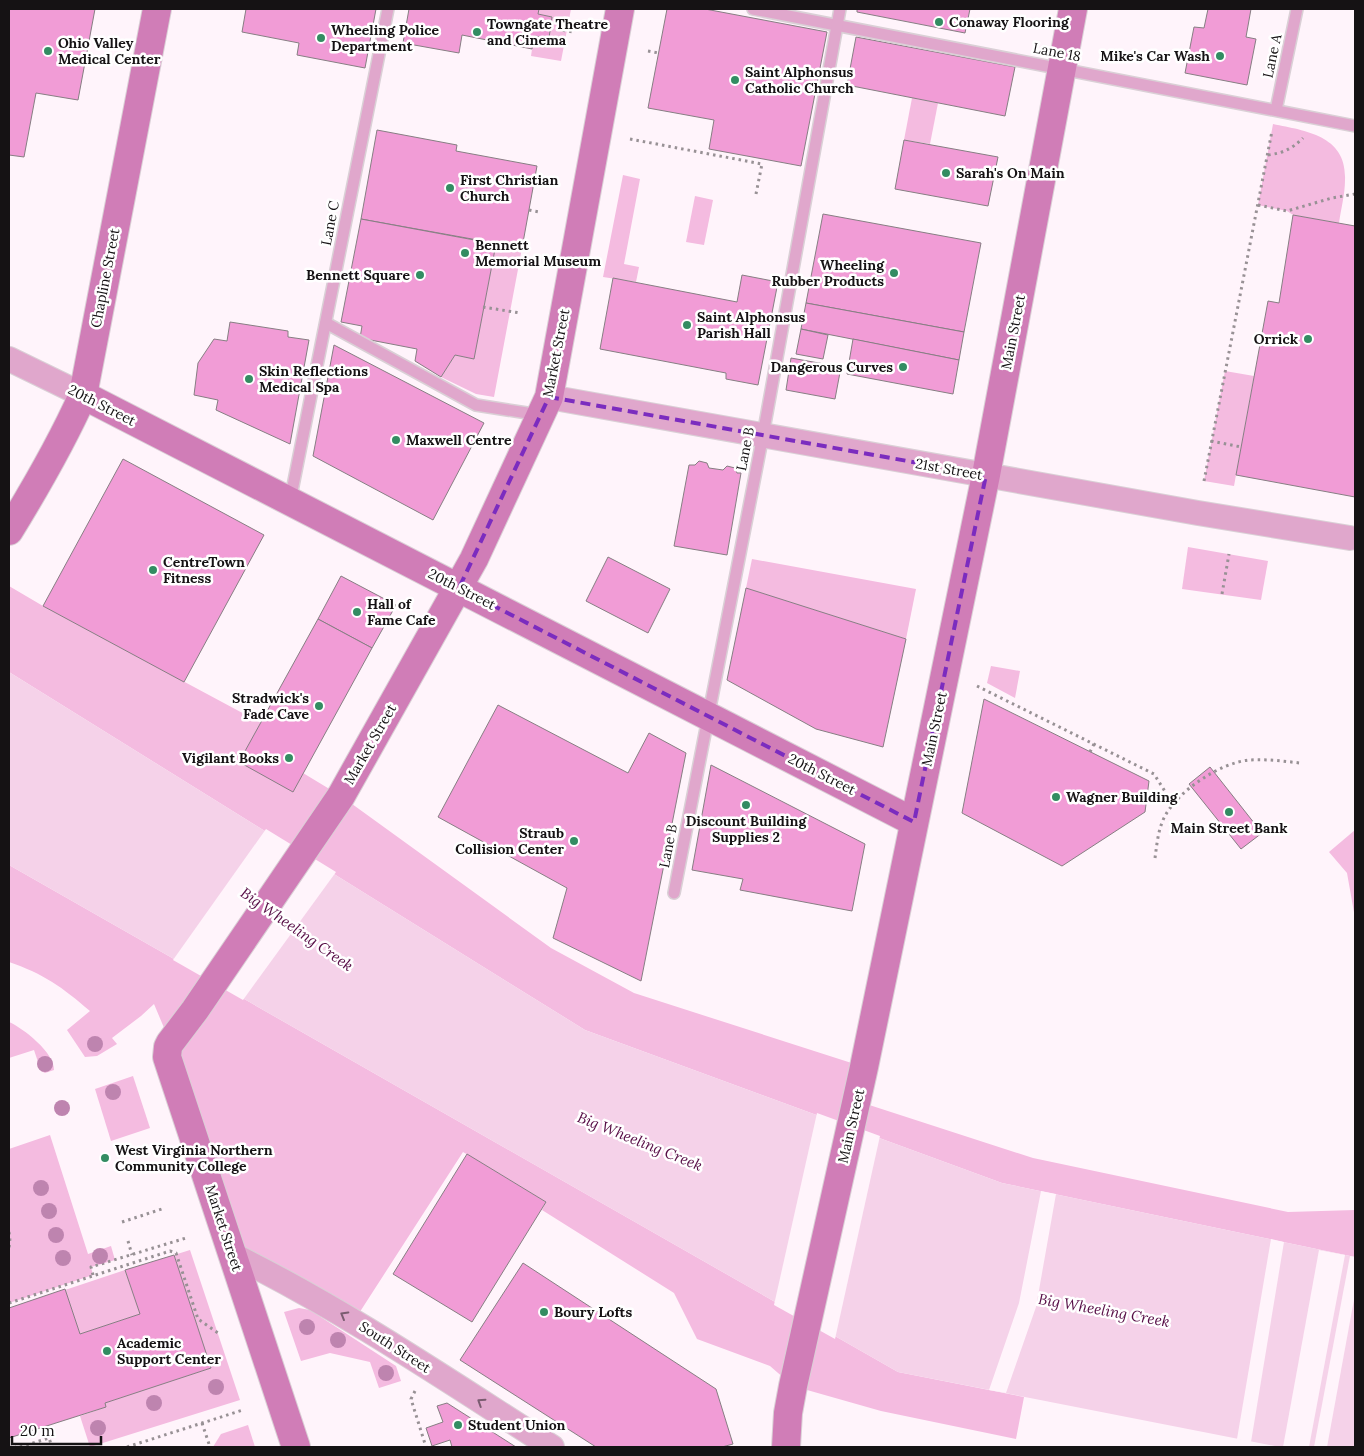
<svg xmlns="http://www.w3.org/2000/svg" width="1364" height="1456" font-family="Lora,serif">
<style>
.green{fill:#f4bbe0}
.water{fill:#f5d2e9}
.pier{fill:#fff4fb}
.building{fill:#f19cd6;stroke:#877e83}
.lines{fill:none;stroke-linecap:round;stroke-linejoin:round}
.lane-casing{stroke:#dad0d6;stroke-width:14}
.street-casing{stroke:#dad0d6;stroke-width:26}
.secondary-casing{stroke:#dad0d6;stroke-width:30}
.path{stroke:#989195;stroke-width:3;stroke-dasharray:2.5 4;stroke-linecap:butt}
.lane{stroke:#e0a7cc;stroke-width:11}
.street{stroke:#e0a7cc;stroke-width:24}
.secondary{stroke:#d07db7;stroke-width:28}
.tree{fill:#be84af}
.oneway{stroke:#7a5c70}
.marked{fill:none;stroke:#7b2cbf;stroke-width:4;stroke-dasharray:10 6;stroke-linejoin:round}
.poi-dot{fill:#338c62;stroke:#fff;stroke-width:2}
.labels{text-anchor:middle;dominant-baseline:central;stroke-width:5;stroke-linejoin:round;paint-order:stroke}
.poi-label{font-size:14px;font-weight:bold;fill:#151214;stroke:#fff;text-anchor:start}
.street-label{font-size:14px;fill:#151214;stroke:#fff}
.water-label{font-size:15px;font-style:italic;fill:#560c45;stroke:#fff}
</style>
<rect width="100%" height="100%" fill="#fff4fb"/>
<g class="green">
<path d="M539,9H571L561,61L531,56L534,36L548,38L552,17L538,14Z"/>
<path d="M912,98L938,103L930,144L904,140Z"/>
<path d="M1273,124C1307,131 1347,136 1345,180C1345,194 1341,209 1339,223L1293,215L1287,211L1258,205Z"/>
<path d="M623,175L640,179L624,264L639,267L636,282L603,277Z"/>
<path d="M695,196L713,200L704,245L686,242Z"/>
<path d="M496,244L522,248L494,397L476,394L441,377L455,355L474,359Z"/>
<path d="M1225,371L1254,376L1234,486L1204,481Z"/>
<path d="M1188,547L1268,561L1261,600L1182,589Z"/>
<path d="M752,559L916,589L906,639L746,588Z"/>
<path d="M9,586L43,606L261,723L240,762L293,791L303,773L341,796L551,948L634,993L864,1067L857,1101L1033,1158L1288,1212L1355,1210V1257L1002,1183L585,1030L9,672Z"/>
<path d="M991,666L1020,671L1015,698L987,683Z"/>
<path d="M1355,830V918L1347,873L1329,852Z"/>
<path d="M9,865L898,1372L1024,1397L1016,1439L881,1411L793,1386L770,1366L697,1339L674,1293L542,1210L546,1202L463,1152L354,1321L233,1255L170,1042L154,1004L141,1016L112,1038L117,1044L97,1056L85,1057L67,1030L90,1011C62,987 44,974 9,962Z"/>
<path d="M9,1022C23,1028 55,1053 54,1070L45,1073L41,1071L34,1050L9,1058Z"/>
<path d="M133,1076L150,1128L111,1141L95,1089Z"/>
<path d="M50,1135L88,1254L111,1246L115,1260L91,1267L93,1275L9,1303V1149Z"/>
<path d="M190,1250L240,1400L90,1447L80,1416L106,1407L105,1403L211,1368L174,1255Z"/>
<path d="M125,1270L140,1314L80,1334L65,1290Z"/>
<path d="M299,1308L310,1310L396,1366L401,1381L379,1388L370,1362L330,1353L301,1361L284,1312Z"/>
<path d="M248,1425L255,1447H213L221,1434Z"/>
</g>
<path class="water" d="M9,672L585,1030L1002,1183L1355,1257V1447H1280L898,1372L9,865Z"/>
<g class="pier">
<path d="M266,829L336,872L243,1000L173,960Z"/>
<path d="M817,1113L880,1136L835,1339L774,1305Z"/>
<path d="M1041,1191L1056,1194L1036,1307L1006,1393L989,1390L1019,1303Z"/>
<path d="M1271,1239L1284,1242L1251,1442L1237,1439Z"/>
<path d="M1319,1250L1345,1255L1309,1447H1283Z"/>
<path d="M1350,1256L1355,1257V1294L1327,1447H1314Z"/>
</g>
<g class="building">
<path d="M9,9H95L78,100L36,93L24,157L9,155Z"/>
<path d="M246,9H376L365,68L297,55L299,43L242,32Z"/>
<path d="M409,9H539L538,14L552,17L549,38L534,36L532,49L462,35L459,53L403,43Z"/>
<path d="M667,9H705L827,32L801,166L709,149L714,120L648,108Z"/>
<path d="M857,9H970L965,33L857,12Z"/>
<path d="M1208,9H1251L1246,37L1256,39L1247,85L1185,73L1194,27L1204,28Z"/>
<path d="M856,37L1015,67L1005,116L847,85Z"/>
<path d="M377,130L457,145L456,151L537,166L522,248L361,219Z"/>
<path d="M904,140L998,157L988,206L895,189Z"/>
<path d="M823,214L981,243L964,332L806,303Z"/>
<path d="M1293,215L1355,226V497L1236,475L1268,301L1279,303Z"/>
<path d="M361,219L496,244L474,359L455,355L441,377L415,361L417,349L360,338L362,326L341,322Z"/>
<path d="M742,275L778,282L758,385L726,379V373L600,349L613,278L737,302Z"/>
<path d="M806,303L964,332L959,360L801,329Z"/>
<path d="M230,322L288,331V337L309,340L290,444L216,410L218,400L194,395L198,363L214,339L227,341Z"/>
<path d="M801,329L828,335L823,359L796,354Z"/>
<path d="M853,339L959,360L953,394L847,374Z"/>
<path d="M334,345L484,423L433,520L313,456Z"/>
<path d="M791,358L841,367L835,399L786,390Z"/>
<path d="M123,459L264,535L184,682L43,606Z"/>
<path d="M699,461L707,463L709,468L723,470L727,466L735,468L737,473H741L727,555L674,546L689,465H695Z"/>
<path d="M608,557L670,589L648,633L586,601Z"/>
<path d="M341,576L396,605L372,648L318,619Z"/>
<path d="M746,588L906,639L883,747L816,729L727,680Z"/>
<path d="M318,619L372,648L293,792L239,762Z"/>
<path d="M984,699L1149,781L1145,812L1062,866L962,813Z"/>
<path d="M498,705L628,773L649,733L686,753L641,981L553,938L567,888L438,817Z"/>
<path d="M711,765L865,844L852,911L740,890L743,879L692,870Z"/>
<path d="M1210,767L1262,833L1241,849L1189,784Z"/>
<path d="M467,1154L546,1202L472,1322L393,1274Z"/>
<path d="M174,1255L211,1368L105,1403L106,1407L9,1438V1308L65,1289L80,1334L140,1314L125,1270Z"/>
<path d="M523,1263L716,1389L733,1444L722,1447H596L460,1360Z"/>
<path d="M447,1403L516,1447H452L450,1440L432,1446L426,1428L443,1422L437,1406Z"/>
</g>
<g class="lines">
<defs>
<g id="lane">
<path d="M753,9L1355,126"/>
<path d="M1276,110L1297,9"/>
<path d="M326,323L476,405L540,415"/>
<path d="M290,501L388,9"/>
<path d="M674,893L763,435L840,9"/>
</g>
<g id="street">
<path d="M9,359L83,395"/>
<path d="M549,397L1198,513L1350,538"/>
<path d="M233,1255C344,1310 447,1380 552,1447"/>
</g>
<g id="secondary">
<path d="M83,395L914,822"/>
<path d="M9,531C36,487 62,442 83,395L157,9"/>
<path d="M296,1447L167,1057L168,1047L170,1043L195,1010L341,796L474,559L549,397L620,9"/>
<path d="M786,1447L788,1413L793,1386L864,1067L986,475L1073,9"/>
</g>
</defs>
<use href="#lane" class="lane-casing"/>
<use href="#street" class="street-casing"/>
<use href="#secondary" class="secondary-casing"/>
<g class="path">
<path d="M550,28L573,32"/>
<path d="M648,51L659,53"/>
<path d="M630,139L762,164L756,194"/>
<path d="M1268,155C1283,153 1292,149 1303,138"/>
<path d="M1258,205L1287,211L1332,198L1355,194"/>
<path d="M529,210L539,212"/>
<path d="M483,307L520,313"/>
<path d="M1211,441L1241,447"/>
<path d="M1204,481L1272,131"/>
<path d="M1222,594L1229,554"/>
<path d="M977,686L1154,774L1173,804"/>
<path d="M1090,752L1094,744"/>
<path d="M1155,858C1157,844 1158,829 1165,816C1179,790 1220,763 1249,760C1266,759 1283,761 1300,763"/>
<path d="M122,1222L162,1209"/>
<path d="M9,1232L10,1238L9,1249"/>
<path d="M128,1241L132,1255"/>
<path d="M93,1275L91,1267L186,1238"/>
<path d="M9,1303L170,1251L176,1253L198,1319L218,1333"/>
<path d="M415,1391L411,1399L426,1447"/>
<path d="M202,1423L209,1444L207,1447"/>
<path d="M46,1427L49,1438"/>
<path d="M9,1447H16"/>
<path d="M20,1447L49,1438L52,1447"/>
<path d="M127,1447L243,1410"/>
</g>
<use href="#lane" class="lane"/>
<use href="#street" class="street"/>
<use href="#secondary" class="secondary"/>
</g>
<g class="tree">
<circle cx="95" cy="1044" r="8"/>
<circle cx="45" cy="1064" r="8"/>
<circle cx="113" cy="1092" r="8"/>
<circle cx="62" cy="1108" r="8"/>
<circle cx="41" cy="1188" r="8"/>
<circle cx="49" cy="1211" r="8"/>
<circle cx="56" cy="1235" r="8"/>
<circle cx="100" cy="1256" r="8"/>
<circle cx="63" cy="1258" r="8"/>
<circle cx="307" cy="1327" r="8"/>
<circle cx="338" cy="1340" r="8"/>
<circle cx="386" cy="1373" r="8"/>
<circle cx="216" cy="1387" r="8"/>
<circle cx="154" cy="1403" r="8"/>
<circle cx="98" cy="1428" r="8"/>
</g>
<defs><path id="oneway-chevron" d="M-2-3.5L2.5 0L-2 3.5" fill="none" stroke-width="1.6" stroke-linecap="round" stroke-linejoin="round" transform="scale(1.25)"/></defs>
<g class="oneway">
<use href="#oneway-chevron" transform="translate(344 1315) rotate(-150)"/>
<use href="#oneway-chevron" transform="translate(481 1402) rotate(-147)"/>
</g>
<path class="marked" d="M549,397L986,475L914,822L459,588Z"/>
<g class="poi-dot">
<circle cx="939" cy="22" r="5"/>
<circle cx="477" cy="32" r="5"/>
<circle cx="321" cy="38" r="5"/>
<circle cx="48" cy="51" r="5"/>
<circle cx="1220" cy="56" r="5"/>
<circle cx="735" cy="80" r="5"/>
<circle cx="946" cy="173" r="5"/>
<circle cx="450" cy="188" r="5"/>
<circle cx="465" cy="253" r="5"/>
<circle cx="894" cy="273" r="5"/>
<circle cx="420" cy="275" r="5"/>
<circle cx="687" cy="325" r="5"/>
<circle cx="1308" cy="339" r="5"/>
<circle cx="903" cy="367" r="5"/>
<circle cx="249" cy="379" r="5"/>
<circle cx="396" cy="440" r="5"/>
<circle cx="153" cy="570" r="5"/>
<circle cx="357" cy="612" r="5"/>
<circle cx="319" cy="706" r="5"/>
<circle cx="289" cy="758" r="5"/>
<circle cx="1056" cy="797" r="5"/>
<circle cx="746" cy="805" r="5"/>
<circle cx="1229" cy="812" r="5"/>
<circle cx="574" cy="841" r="5"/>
<circle cx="105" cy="1158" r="5"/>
<circle cx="544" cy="1312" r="5"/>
<circle cx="107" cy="1351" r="5"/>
<circle cx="458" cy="1425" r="5"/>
</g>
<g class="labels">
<g class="poi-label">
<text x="949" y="22">Conaway Flooring</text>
<text x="487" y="24">Towngate Theatre<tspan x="487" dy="16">and Cinema</tspan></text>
<text x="331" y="30">Wheeling Police<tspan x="331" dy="16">Department</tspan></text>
<text x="58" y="43">Ohio Valley<tspan x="58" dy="16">Medical Center</tspan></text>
<text x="1210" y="56" text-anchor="end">Mike's Car Wash</text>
<text x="745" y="72">Saint Alphonsus<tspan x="745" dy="16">Catholic Church</tspan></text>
<text x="956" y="173">Sarah's On Main</text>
<text x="460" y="180">First Christian<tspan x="460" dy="16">Church</tspan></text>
<text x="475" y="245">Bennett<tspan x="475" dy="16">Memorial Museum</tspan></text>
<text x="884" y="265" text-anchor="end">Wheeling<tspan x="884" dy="16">Rubber Products</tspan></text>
<text x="410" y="275" text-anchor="end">Bennett Square</text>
<text x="697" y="317">Saint Alphonsus<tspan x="697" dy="16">Parish Hall</tspan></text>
<text x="1298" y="339" text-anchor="end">Orrick</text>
<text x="893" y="367" text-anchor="end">Dangerous Curves</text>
<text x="259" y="371">Skin Reflections<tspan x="259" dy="16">Medical Spa</tspan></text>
<text x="406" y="440">Maxwell Centre</text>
<text x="163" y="562">CentreTown<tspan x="163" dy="16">Fitness</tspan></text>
<text x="367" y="604">Hall of<tspan x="367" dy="16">Fame Cafe</tspan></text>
<text x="309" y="698" text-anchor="end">Stradwick's<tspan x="309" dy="16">Fade Cave</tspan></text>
<text x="279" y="758" text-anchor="end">Vigilant Books</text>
<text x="1066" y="797">Wagner Building</text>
<text x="746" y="821" text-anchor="middle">Discount Building<tspan x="746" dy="16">Supplies 2</tspan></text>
<text x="1229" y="828" text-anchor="middle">Main Street Bank</text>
<text x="564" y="833" text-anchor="end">Straub<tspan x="564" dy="16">Collision Center</tspan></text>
<text x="115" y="1150">West Virginia Northern<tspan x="115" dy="16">Community College</tspan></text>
<text x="554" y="1312">Boury Lofts</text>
<text x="117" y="1343">Academic<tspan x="117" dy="16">Support Center</tspan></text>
<text x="468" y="1425">Student Union</text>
</g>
<g class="street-label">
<text transform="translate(1057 52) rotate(11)">Lane 18</text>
<text transform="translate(1272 56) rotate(-78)">Lane A</text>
<text transform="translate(330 223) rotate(-79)">Lane C</text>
<text transform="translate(105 278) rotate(-79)">Chapline Street</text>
<text transform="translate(1013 332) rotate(-79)">Main Street</text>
<text transform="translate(556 353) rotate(-79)">Market Street</text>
<text transform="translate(102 405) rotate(27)">20th Street</text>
<text transform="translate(745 449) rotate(-79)">Lane B</text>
<text transform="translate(949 469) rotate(10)">21st Street</text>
<text transform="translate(462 589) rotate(27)">20th Street</text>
<text transform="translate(934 729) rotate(-78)">Main Street</text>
<text transform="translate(370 744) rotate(-60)">Market Street</text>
<text transform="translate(822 774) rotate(27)">20th Street</text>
<text transform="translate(668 846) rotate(-79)">Lane B</text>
<text transform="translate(851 1126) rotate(-77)">Main Street</text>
<text transform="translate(224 1228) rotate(72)">Market Street</text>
<text transform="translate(395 1347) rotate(33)">South Street</text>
</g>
<g class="water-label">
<text transform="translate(297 929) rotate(35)">Big Wheeling Creek</text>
<text transform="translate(640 1141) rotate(22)">Big Wheeling Creek</text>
<text transform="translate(1104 1310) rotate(10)">Big Wheeling Creek</text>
</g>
</g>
<rect width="1364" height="1456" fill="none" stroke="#151214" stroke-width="20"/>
<path d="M12 1436v8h89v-8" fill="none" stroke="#151214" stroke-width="2.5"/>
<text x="20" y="1436" font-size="15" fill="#151214" stroke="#ffffff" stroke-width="4" paint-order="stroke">20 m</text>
</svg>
